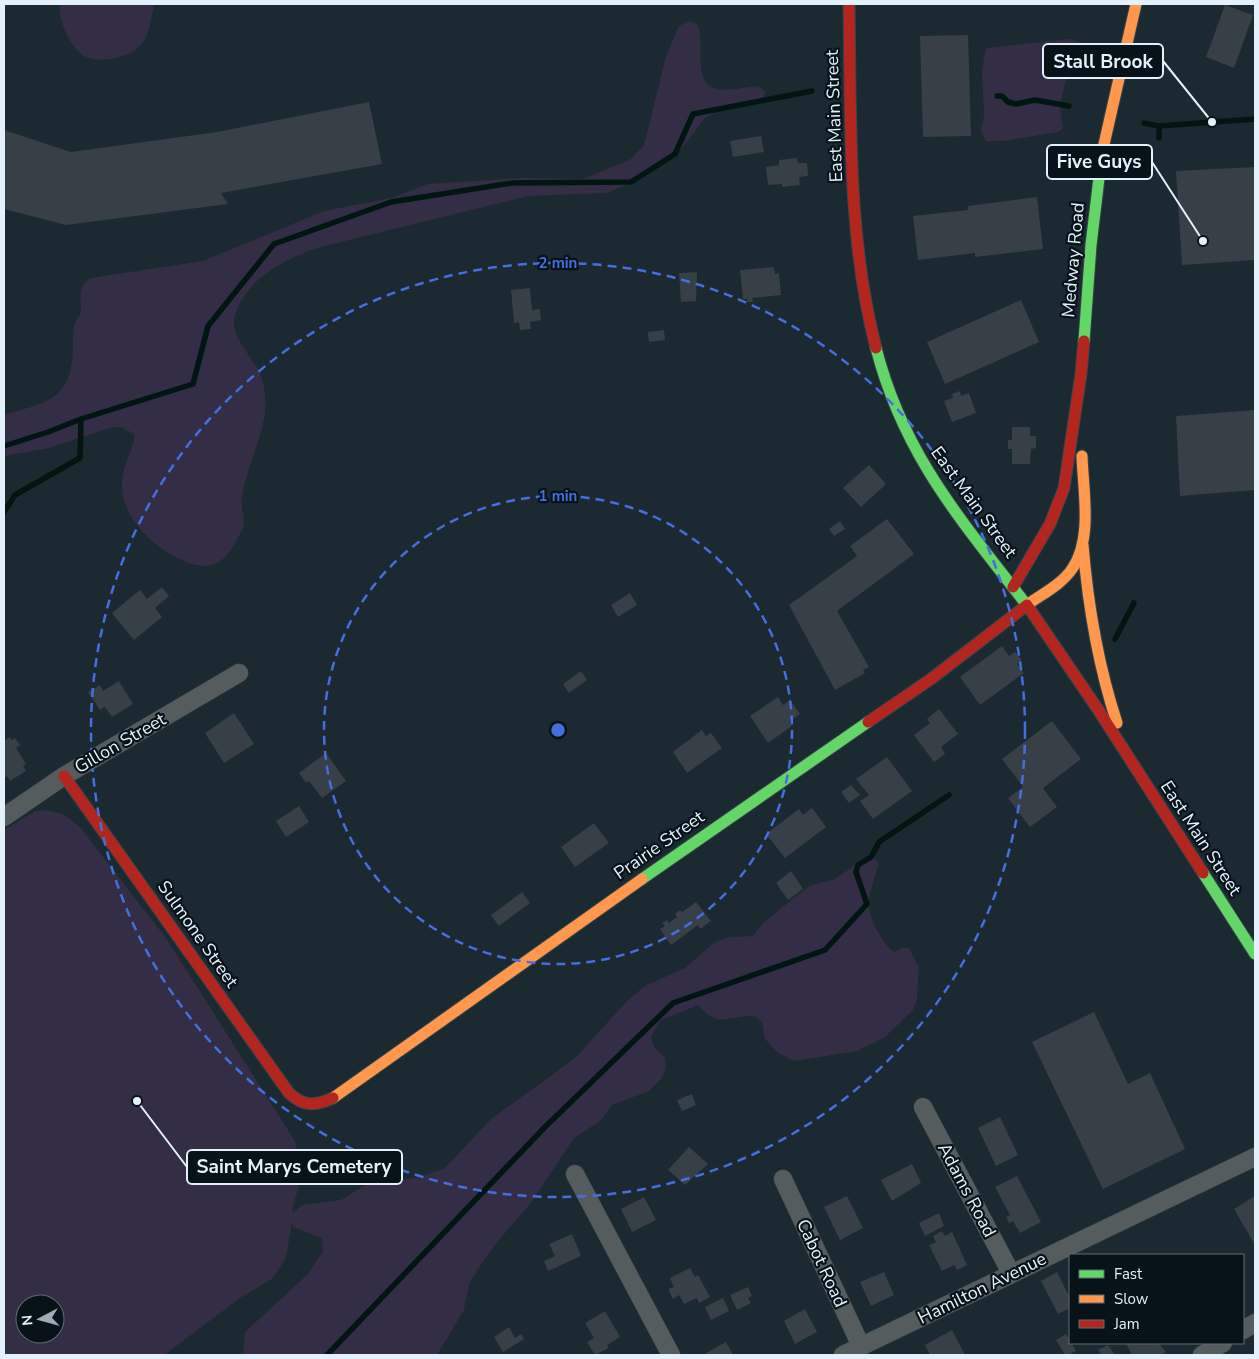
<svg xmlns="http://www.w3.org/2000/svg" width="1259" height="1359" font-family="'Nunito Sans',sans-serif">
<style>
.green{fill:#332d46;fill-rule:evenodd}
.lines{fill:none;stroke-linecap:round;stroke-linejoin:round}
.stream{stroke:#021611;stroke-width:5.5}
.building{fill:#373f47}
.street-casing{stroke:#39444c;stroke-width:19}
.fast-casing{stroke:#39444c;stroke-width:13}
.slow-casing{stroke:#39444c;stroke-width:13}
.jam-casing{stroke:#39444c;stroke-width:13}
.street{stroke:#545c5d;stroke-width:18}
.fast{stroke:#63d668;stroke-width:11}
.slow{stroke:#ff974d;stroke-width:11}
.jam{stroke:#b3261e;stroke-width:11}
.ring{fill:none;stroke:#446fdf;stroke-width:2.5;stroke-dasharray:9 6}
.labels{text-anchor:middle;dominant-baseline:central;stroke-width:4.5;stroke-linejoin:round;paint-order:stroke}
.street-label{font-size:18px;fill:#e2f1fb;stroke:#081319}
.centre{fill:#446fdf;stroke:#081319;stroke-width:2.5}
.ring-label{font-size:15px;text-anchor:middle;font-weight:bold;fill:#446fdf;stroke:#081319;stroke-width:4.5;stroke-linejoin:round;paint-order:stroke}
.leader{fill:none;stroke:#e2f1fb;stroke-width:2}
.callout-dot{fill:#e2f1fb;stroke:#081319;stroke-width:2}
.callout{fill:#081319;stroke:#e2f1fb;stroke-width:2}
.callout-label{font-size:19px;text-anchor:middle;font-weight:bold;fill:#e2f1fb}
</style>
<rect width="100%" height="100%" fill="#1b2931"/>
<g class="green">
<path d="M60,4H154V5C151,17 150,32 143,42C133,57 102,64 86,57C71,50 57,19 60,4Z"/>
<path d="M690,21L698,25C706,48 691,85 719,89C731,91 746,87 758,86L766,92L763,97L755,101L722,109L705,118L676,156L638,180L607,193L528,196L317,248C285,259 245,280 235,315C228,338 256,358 262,379C275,421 248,457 242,497C240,505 244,514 244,523C244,528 241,533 238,537C230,555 218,570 196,565C164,558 122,521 122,487C121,472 130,454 134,440V434L121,427H113L49,448L4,456V415C38,404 67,403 72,361C74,349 72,338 74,326C75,320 81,315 81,309C81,296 77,288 90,278L203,261L324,211L391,198L428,184L522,178L583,179L631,159L644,145L666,56L679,26Z"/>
<path d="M1067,39L1079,41L1082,46L1065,83L1060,107L1063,128L1059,132L1004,141H986L981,131L984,115L982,72L985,51L988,48Z"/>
<path d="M46,810L63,814L80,827L166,938L295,1141C298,1156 302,1171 299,1186C297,1196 292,1203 293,1213L302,1205L341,1200L365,1185L421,1177L445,1168L491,1119L575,1058L627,1001L645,986L685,968L714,943L729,937L753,936L764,922L809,886L835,879L866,857L872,855L879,863C871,892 862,903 877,930C882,939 886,946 894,952L903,948H909L919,967L917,999L913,1010L884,1038L857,1051L795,1061L778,1053L765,1039L762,1022L756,1017L749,1016L720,1020L709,1016L698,1005L661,1020L651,1037L654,1047L665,1057L666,1068L662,1078L649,1091L612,1105L600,1121L574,1138L531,1203L498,1241L480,1266L469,1284L464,1310L437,1355H243L245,1332L308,1274L323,1251L322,1238L293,1227L292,1222L286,1258L272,1279L240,1298L164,1355H4V830L35,811ZM25,1304H55V1334H25Z"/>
</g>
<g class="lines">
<g class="stream">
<path d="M997,96H1002L1008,102L1016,104L1035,100L1069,106"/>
<path d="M1144,123L1159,126L1255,119"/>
<path d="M1159,138V126"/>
<path d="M4,446L48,432L81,419"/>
<path d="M4,512L15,495L80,458L81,419L193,384L208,326L274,244L391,202L512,183L631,182L675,154L693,114L812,91"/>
<path d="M1115,639L1134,603"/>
<path d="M327,1355L544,1128L673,1003L825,950L867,904L856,872L858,865L871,857L879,842L949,795"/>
</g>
</g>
<g class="building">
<path d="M1225,5L1253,15L1234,68L1206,57Z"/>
<path d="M968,35L971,136L923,137L920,36Z"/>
<path d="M369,102L382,164L221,193L228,204L66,225L4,209V130L71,152L217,132Z"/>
<path d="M761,136L764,152L733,157L730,141Z"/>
<path d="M797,158L798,163H807L808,176L799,177L800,185L782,187V184L768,185L766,167L779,165V160Z"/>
<path d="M1255,167V260L1182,265L1176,171Z"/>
<path d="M1037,197L1043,249L975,257V253L918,260L913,216L968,210V206Z"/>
<path d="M774,267L775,274L779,273L781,295L752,298L753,302H747V299H743L740,270Z"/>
<path d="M697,272L696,301L681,302L679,273Z"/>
<path d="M530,288L532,310L540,309L541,320L530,322L531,329L520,330L519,322L514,323L511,290Z"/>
<path d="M1021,300L1039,342L945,384L927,342Z"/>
<path d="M664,330L665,340L649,342L648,332Z"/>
<path d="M960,391L961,396L969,393L976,413L952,422L944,401L953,398L952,394Z"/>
<path d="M1255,410V490L1180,496L1176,416Z"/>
<path d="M1012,427H1030V436H1036V448L1031,449L1030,464H1012V449H1008V440H1012Z"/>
<path d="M869,465L886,484L861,507L843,488Z"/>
<path d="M887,519L914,554L837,611L869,667L863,670L865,673L835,690L789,605L857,556L850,546Z"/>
<path d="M840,521L845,529L834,536L829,529Z"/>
<path d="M162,587L169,596L155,608L162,617L134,640L112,613L140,590L147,599Z"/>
<path d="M630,593L637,605L618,617L611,605Z"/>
<path d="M1002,646L1009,656L1015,652L1022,660L1017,664L1024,673L980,705L960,677Z"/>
<path d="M581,671L587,680L569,693L563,684Z"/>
<path d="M119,681L133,704L112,717L105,707L100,710L88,692L100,685L103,691Z"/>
<path d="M778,697L783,705L790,700L800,714L789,722L792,726L768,743L750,716Z"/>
<path d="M939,709L958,734L941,747L945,754L934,762L914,735L930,723L927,719Z"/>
<path d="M234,713L254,744L224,763L205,733Z"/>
<path d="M1052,721L1081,759L1043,788L1057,807L1030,827L1008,798L1023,787L1002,759Z"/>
<path d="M702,730L706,736L711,733L722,748L687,773L673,752Z"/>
<path d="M10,737L12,740L15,738L20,745L16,748L26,764L23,766L26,771L10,781L7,776L4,778V741Z"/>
<path d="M326,753L346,781L322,798L309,781L306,783L299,773Z"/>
<path d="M887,757L912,791L873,819L860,801L869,795L856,779Z"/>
<path d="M851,785L860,795L849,803L841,792Z"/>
<path d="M299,806L309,822L286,837L276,821Z"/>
<path d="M812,808L826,827L785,858L766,834L799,809L803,815Z"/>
<path d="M594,823L609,843L575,867L561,847Z"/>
<path d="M791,871L803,889L788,900L776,883Z"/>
<path d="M522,892L530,903L499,926L491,915Z"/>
<path d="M696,902L711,921L700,929L698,925L671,945L660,929L665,926L662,923L667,920L669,923L677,917L675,914L680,910L682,912Z"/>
<path d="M1094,1012L1128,1084L1150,1073L1185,1149L1103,1189L1032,1042Z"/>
<path d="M692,1094L696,1105L682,1111L677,1100Z"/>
<path d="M1000,1117L1018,1155L996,1166L978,1128Z"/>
<path d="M689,1147L708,1164L685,1185L668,1170Z"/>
<path d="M912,1164L921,1183L892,1201L881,1180Z"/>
<path d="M1017,1176L1041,1222L1020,1233L1013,1221L1009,1223L1006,1217L1010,1215L995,1187Z"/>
<path d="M847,1196L863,1228L840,1240L824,1207Z"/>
<path d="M1255,1196V1245L1234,1209Z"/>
<path d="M644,1197L656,1220L632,1232L621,1209Z"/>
<path d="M939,1213L944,1226L925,1236L919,1223Z"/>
<path d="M942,1231L945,1236L952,1232L967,1265L957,1270L954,1265L942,1271L929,1245L936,1242L933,1236Z"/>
<path d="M572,1234L581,1256L548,1271L544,1261L555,1256L549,1244Z"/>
<path d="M690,1268L695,1277L698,1275L710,1297L699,1303L697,1298L684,1304L679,1295L673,1299L668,1289L674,1287L670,1278Z"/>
<path d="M884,1272L894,1295L871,1306L860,1282Z"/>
<path d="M1057,1272L1070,1298V1308L1058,1314L1041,1281Z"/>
<path d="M748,1287L752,1296L748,1298L751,1303L737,1310L730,1295Z"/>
<path d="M723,1298L729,1311L711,1320L705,1307Z"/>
<path d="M805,1309L817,1332L795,1344L784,1321Z"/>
<path d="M605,1311L620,1337L607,1345L609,1348L595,1355L587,1342L594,1338L585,1323Z"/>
<path d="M509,1327L515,1338L521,1334L524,1339L503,1352L494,1337Z"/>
<path d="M952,1330L965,1355H930L925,1345Z"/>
<path d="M1066,1334L1076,1351L1068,1355H1065L1056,1340Z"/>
<path d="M726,1342L733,1355H708L706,1353Z"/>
<path d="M1126,1343H1159L1166,1352L1161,1355H1132Z"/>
<path d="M1108,1345L1115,1355H1102L1098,1350Z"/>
</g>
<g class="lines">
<defs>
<g id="street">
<path d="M4,817L64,776L239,673"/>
<path d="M923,1107L1011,1273"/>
<path d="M575,1174L671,1355"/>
<path d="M783,1179L861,1346"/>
<path d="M1243,1330L1255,1323"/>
<path d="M843,1355L1255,1157"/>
<path d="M1202,1355L1223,1343"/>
</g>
<g id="fast">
<path d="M1084,341L1091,245L1102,153"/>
<path d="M876,348C904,457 963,522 1029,608"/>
<path d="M1203,873L1255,954"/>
<path d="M642,879L868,722"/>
</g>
<g id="slow">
<path d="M1102,153L1136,4"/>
<path d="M1083,545C1088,606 1098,665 1117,723"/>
<path d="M1027,605C1042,594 1061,585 1072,569C1093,539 1083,490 1082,456"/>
<path d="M333,1098L642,879"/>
</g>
<g id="jam">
<path d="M849,4C851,119 847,236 876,348"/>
<path d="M1013,587L1050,524L1064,488L1081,374L1084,341"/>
<path d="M1029,608L1099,711L1203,873"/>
<path d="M868,722L931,679L1027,605"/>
<path d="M64,776L289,1093C304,1107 315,1106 333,1098"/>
</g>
</defs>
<use href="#street" class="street-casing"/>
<use href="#fast" class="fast-casing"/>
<use href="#slow" class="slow-casing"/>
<use href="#jam" class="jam-casing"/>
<use href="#street" class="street"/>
<use href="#fast" class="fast"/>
<use href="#slow" class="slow"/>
<use href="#jam" class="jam"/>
</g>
<g class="ring">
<circle cx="558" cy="730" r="234"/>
<circle cx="558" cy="730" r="467"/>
</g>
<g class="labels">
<g class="street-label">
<text transform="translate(834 116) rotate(-92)">East Main Street</text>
<text transform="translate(1073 260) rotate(-85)">Medway Road</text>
<text transform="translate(974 502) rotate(54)">East Main Street</text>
<text transform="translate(120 743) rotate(-30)">Gillon Street</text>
<text transform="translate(1201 838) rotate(57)">East Main Street</text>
<text transform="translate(659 845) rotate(-35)">Prairie Street</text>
<text transform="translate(198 934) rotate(55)">Sulmone Street</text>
<text transform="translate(967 1190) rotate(62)">Adams Road</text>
<text transform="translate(822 1263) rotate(65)">Cabot Road</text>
<text transform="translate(982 1288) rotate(-26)">Hamilton Avenue</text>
</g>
</g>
<circle cx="558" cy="730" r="8" class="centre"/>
<g class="ring-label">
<text x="558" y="268">2 min</text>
<text x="558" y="501">1 min</text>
</g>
<path class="leader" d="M1212 122L1163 61M1203 241L1152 162M137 1101L187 1167"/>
<g class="callout-dot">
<circle cx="1212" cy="122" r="5"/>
<circle cx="1203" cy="241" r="5"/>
<circle cx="137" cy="1101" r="5"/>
</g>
<g class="callout">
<rect x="1043" y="44" width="120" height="34" rx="5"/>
<rect x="1047" y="145" width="105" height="34" rx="5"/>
<rect x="187" y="1150" width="215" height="34" rx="5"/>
</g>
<g class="callout-label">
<text x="1103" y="68">Stall Brook</text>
<text x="1099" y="168">Five Guys</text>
<text x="294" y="1173">Saint Marys Cemetery</text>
</g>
<rect width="1259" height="1359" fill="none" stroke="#e2f1fb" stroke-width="10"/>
<rect x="1069" y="1254" width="175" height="90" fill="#081319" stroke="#5f6c73"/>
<rect x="1079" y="1270" width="25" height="8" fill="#63d668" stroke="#5f6c73"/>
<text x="1114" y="1279" font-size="15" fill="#e2f1fb">Fast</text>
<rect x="1079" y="1295" width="25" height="8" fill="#ff974d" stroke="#5f6c73"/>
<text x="1114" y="1304" font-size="15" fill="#e2f1fb">Slow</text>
<rect x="1079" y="1320" width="25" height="8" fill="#b3261e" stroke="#5f6c73"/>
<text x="1114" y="1329" font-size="15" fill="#e2f1fb">Jam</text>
<g transform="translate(40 1319) rotate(264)"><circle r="24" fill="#081319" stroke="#5f6c73"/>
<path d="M0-4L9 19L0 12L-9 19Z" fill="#9cabb4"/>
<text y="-8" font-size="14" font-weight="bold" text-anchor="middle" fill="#e2f1fb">N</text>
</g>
</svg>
